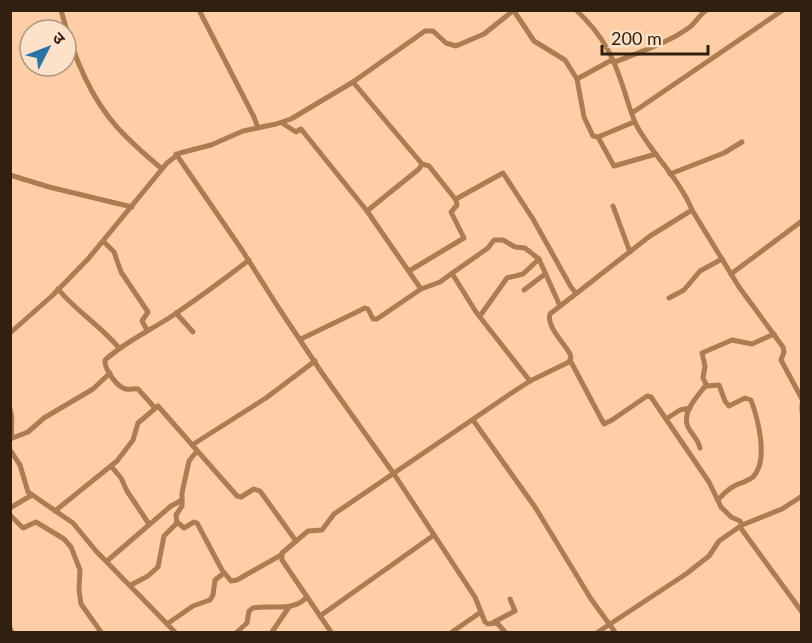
<svg xmlns="http://www.w3.org/2000/svg" width="812" height="643" font-family="Lato,'Noto Sans Devanagari',sans-serif">
<style>
.lines{fill:none;stroke-linecap:round;stroke-linejoin:round}
.minor{stroke:#ac7d50;stroke-width:5}
</style>
<rect width="100%" height="100%" fill="#fecfa6"/>
<g class="lines">
<g class="minor">
<path d="M61,10C72,52 88,95 117,127C131,143 147,156 162,169"/>
<path d="M199,10L254,117L258,128"/>
<path d="M514,11L534,41L565,60L577,79L610,61H615"/>
<path d="M615,62C640,52 668,43 690,27C696,22 699,15 707,10"/>
<path d="M577,79L584,117L593,136L598,137L634,122"/>
<path d="M632,113L783,10"/>
<path d="M282,123L296,132L301,129L367,211"/>
<path d="M598,137L614,166L656,154"/>
<path d="M176,154L242,250L278,307L322,373L394,474L475,597L485,622L488,624L497,623L505,632"/>
<path d="M670,174L724,153L742,142"/>
<path d="M10,175L49,187L132,207"/>
<path d="M456,199L503,173L533,219L571,287L576,293"/>
<path d="M613,206L630,252"/>
<path d="M692,210L739,287L783,347L784,352L781,360L802,399"/>
<path d="M103,241L114,252L121,272L148,312L142,321L147,330"/>
<path d="M409,271L464,238L451,212L457,205L456,200L429,166L422,164"/>
<path d="M451,274L488,248L494,240H503L515,247L525,248L539,259L560,306"/>
<path d="M731,274L802,221"/>
<path d="M58,289C77,312 101,326 119,348"/>
<path d="M421,289L440,282L451,274L453,275L476,312L530,381"/>
<path d="M524,290L545,274"/>
<path d="M669,298L684,290L700,271L722,259"/>
<path d="M176,313L193,332"/>
<path d="M480,316L507,278L523,274L539,259"/>
<path d="M10,333L53,295L88,259L167,163L180,153L211,145L243,131L276,124L291,119L353,82L425,31H433L446,43L456,46L484,34L514,10"/>
<path d="M301,339L365,308L368,309L373,319H377L421,289L367,211L419,169L422,164L353,82"/>
<path d="M570,360L604,424L612,420L647,396L651,397L709,482L721,507L731,517L740,521L742,525"/>
<path d="M802,404V412"/>
<path d="M155,408L138,389C133,388 128,391 123,388C115,384 104,368 105,360C125,342 147,332 169,318C196,300 223,280 249,260"/>
<path d="M10,409C14,420 10,428 12,438"/>
<path d="M666,419L680,410L690,408"/>
<path d="M473,420L535,507L591,599L615,632"/>
<path d="M10,439L28,432L44,418L93,389L110,373"/>
<path d="M192,445L266,398L315,361"/>
<path d="M700,448C698,439 692,435 688,427C681,412 698,396 706,385"/>
<path d="M10,450L20,465L28,492L73,523L96,551L175,632"/>
<path d="M111,466L121,478L127,491L149,524"/>
<path d="M718,500C723,494 728,489 736,485C741,483 748,481 753,477C769,461 758,419 751,400L745,398L729,406L725,401L719,385L707,386L703,378L705,366L702,353L732,340L752,344L774,334"/>
<path d="M10,508L32,495"/>
<path d="M55,511L117,461L133,440L138,423L158,406L237,496L241,497L254,489L260,491L296,541"/>
<path d="M10,515L23,528L36,522L64,539L71,547L80,570L79,590L81,604L101,632"/>
<path d="M177,522L184,528L194,522L197,523L222,570L231,581L237,580L281,555"/>
<path d="M740,527L802,612"/>
<path d="M107,561L171,506L182,500"/>
<path d="M131,585L148,576L158,567L164,536L177,523L176,515L182,506V493L189,461L197,451"/>
<path d="M320,616L434,535"/>
<path d="M494,622L515,611L510,599"/>
<path d="M167,624L193,606L210,600L213,595L215,580L224,573"/>
<path d="M10,628L12,632"/>
<path d="M237,632L247,623L249,611L253,608C272,604 292,613 307,597"/>
<path d="M272,632L289,607"/>
<path d="M331,632L282,560V553L308,531L322,530L334,514L510,394L530,381L569,362L571,358L570,354C564,343 546,326 550,314L650,236L692,210C680,180 654,156 638,128C632,118 629,105 625,93C614,58 604,36 576,10"/>
<path d="M452,632L481,612"/>
<path d="M598,632L686,574L709,556L719,541L742,525L782,509L802,496"/>
</g>
</g>
<rect width="812" height="643" fill="none" stroke="#312010" stroke-width="24"/>
<g transform="translate(48 48) rotate(48)"><circle r="28" fill="#fde1c8" stroke="#ab947e" stroke-width="1.5"/>
<path d="M0-4.5L10 22L0 15L-10 22Z" fill="#2973a6"/>
<text y="-9" font-size="16" font-weight="bold" text-anchor="middle" fill="#312010">उ</text>
</g>
<path d="M602 45v9h106v-9" fill="none" stroke="#312010" stroke-width="3"/>
<text x="611" y="45" font-size="18" fill="#312010" stroke="#fde1c8" stroke-width="4.5" paint-order="stroke">200 m</text>
</svg>
